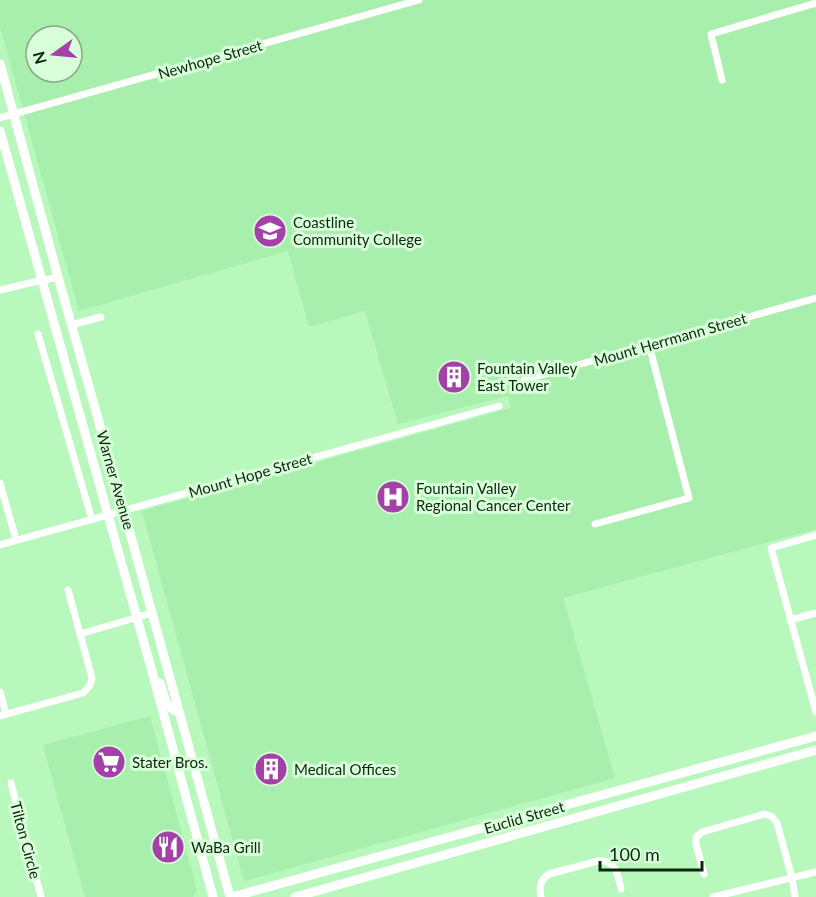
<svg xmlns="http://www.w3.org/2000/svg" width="816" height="897" font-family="Lato,sans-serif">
<rect width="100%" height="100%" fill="#b8f8bc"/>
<!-- built -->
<g fill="#a8eeac" fill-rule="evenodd">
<path d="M0,0H816V529L563,598L615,778L244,881L142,511L511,408L508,396L398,424L365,311L309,327L288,251L79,311L0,27ZM36,36H72V72H36Z"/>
<path d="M150,716L197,890L193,897H85L43,745Z"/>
</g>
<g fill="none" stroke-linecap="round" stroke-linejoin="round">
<!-- minor -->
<g stroke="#fff" stroke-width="7">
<path d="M722,80L711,34L816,3"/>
<path d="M0,118L419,0"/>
<path d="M0,290L25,284L58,277"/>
<path d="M71,325L101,317"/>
<path d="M38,334L92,520"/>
<path d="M524,380L816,298"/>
<path d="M0,483L16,540"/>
<path d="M595,524L689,498L649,345"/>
<path d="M816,535L771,548L816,712"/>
<path d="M0,545L499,406"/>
<path d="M790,620L816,613"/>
<path d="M80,634L152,613"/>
<path d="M0,692L6,714"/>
<path d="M0,716L83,693L90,685L92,678L68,590"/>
<path d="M11,783L41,897"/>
<path d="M704,874L696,844V837L702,832L764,814L771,816L777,823L792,878L795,897"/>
<path d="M541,897C539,887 540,880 549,874L598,861C616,859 618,875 621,889"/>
<path d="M713,897L816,872"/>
</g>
<!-- major -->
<g stroke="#fff" stroke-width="9">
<path d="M0,64L58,277L124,511L230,897"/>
<path d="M0,131L153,675L213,897"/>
<path d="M160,683C165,697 164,708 179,712"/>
<path d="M232,897L816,736"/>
<path d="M295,897L816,750"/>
</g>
</g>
<!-- icons -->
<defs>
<symbol id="school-disc" viewBox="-11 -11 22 22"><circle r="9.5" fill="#a341a8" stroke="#d9ffda"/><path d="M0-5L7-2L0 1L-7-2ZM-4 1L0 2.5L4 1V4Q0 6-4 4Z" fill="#fff"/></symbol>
<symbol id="building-disc" viewBox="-11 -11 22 22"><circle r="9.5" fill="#a341a8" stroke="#d9ffda"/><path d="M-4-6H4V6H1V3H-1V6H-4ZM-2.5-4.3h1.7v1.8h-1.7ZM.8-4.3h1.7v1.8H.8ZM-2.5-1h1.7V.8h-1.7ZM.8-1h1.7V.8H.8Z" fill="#fff"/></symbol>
<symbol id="hospital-disc" viewBox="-11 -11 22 22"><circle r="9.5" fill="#a341a8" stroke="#d9ffda"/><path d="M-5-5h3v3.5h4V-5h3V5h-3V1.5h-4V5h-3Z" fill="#fff"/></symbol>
<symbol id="supermarket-disc" viewBox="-11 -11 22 22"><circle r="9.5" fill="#a341a8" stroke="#d9ffda"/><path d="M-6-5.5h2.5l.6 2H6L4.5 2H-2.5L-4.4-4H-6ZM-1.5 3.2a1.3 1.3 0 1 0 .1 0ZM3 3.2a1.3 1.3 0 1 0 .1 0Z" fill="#fff"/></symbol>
<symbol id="restaurant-disc" viewBox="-11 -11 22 22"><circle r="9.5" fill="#a341a8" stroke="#d9ffda"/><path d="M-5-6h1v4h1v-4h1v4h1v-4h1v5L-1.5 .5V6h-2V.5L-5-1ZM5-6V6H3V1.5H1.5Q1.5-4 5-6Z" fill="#fff"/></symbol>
</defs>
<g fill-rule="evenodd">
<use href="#school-disc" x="251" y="212" width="38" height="38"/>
<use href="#building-disc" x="435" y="358" width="38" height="38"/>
<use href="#hospital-disc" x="374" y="478" width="38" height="38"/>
<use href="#supermarket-disc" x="90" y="743" width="38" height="38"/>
<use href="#building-disc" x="252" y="750" width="38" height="38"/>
<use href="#restaurant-disc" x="149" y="828" width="38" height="38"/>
</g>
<g text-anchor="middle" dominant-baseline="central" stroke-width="6" stroke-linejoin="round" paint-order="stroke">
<!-- street labels -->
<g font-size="15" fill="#0d260f" stroke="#d9ffda">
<text transform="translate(210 59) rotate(-16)">Newhope Street</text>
<text transform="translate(670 339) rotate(-16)">Mount Herrmann Street</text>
<text transform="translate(250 475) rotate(-16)">Mount Hope Street</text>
<text transform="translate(116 480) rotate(74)">Warner Avenue</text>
<text transform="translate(524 817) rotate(-16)">Euclid Street</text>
<text transform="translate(26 840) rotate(75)">Tilton Circle</text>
</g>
<!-- poi labels -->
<g font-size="15" fill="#0d260f" stroke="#d9ffda" text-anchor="start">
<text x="293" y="222">Coastline<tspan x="293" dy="17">Community College</tspan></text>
<text x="477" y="368">Fountain Valley<tspan x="477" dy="17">East Tower</tspan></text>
<text x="416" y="488">Fountain Valley<tspan x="416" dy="17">Regional Cancer Center</tspan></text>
<text x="132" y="762">Stater Bros.</text>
<text x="294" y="769">Medical Offices</text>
<text x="191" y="847">WaBa Grill</text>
</g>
</g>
<!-- north arrow -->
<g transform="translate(54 54) rotate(255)"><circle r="28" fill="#d9ffda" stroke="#87a889" stroke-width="1.5"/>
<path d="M0-4.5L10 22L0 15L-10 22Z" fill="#a341a8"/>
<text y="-9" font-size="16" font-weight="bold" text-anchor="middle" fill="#0d260f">N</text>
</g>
<!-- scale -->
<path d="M600 861v9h102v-9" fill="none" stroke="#0d260f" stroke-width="3"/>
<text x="609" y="861" font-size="18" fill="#0d260f" stroke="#d9ffda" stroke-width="4.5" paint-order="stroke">100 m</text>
</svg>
